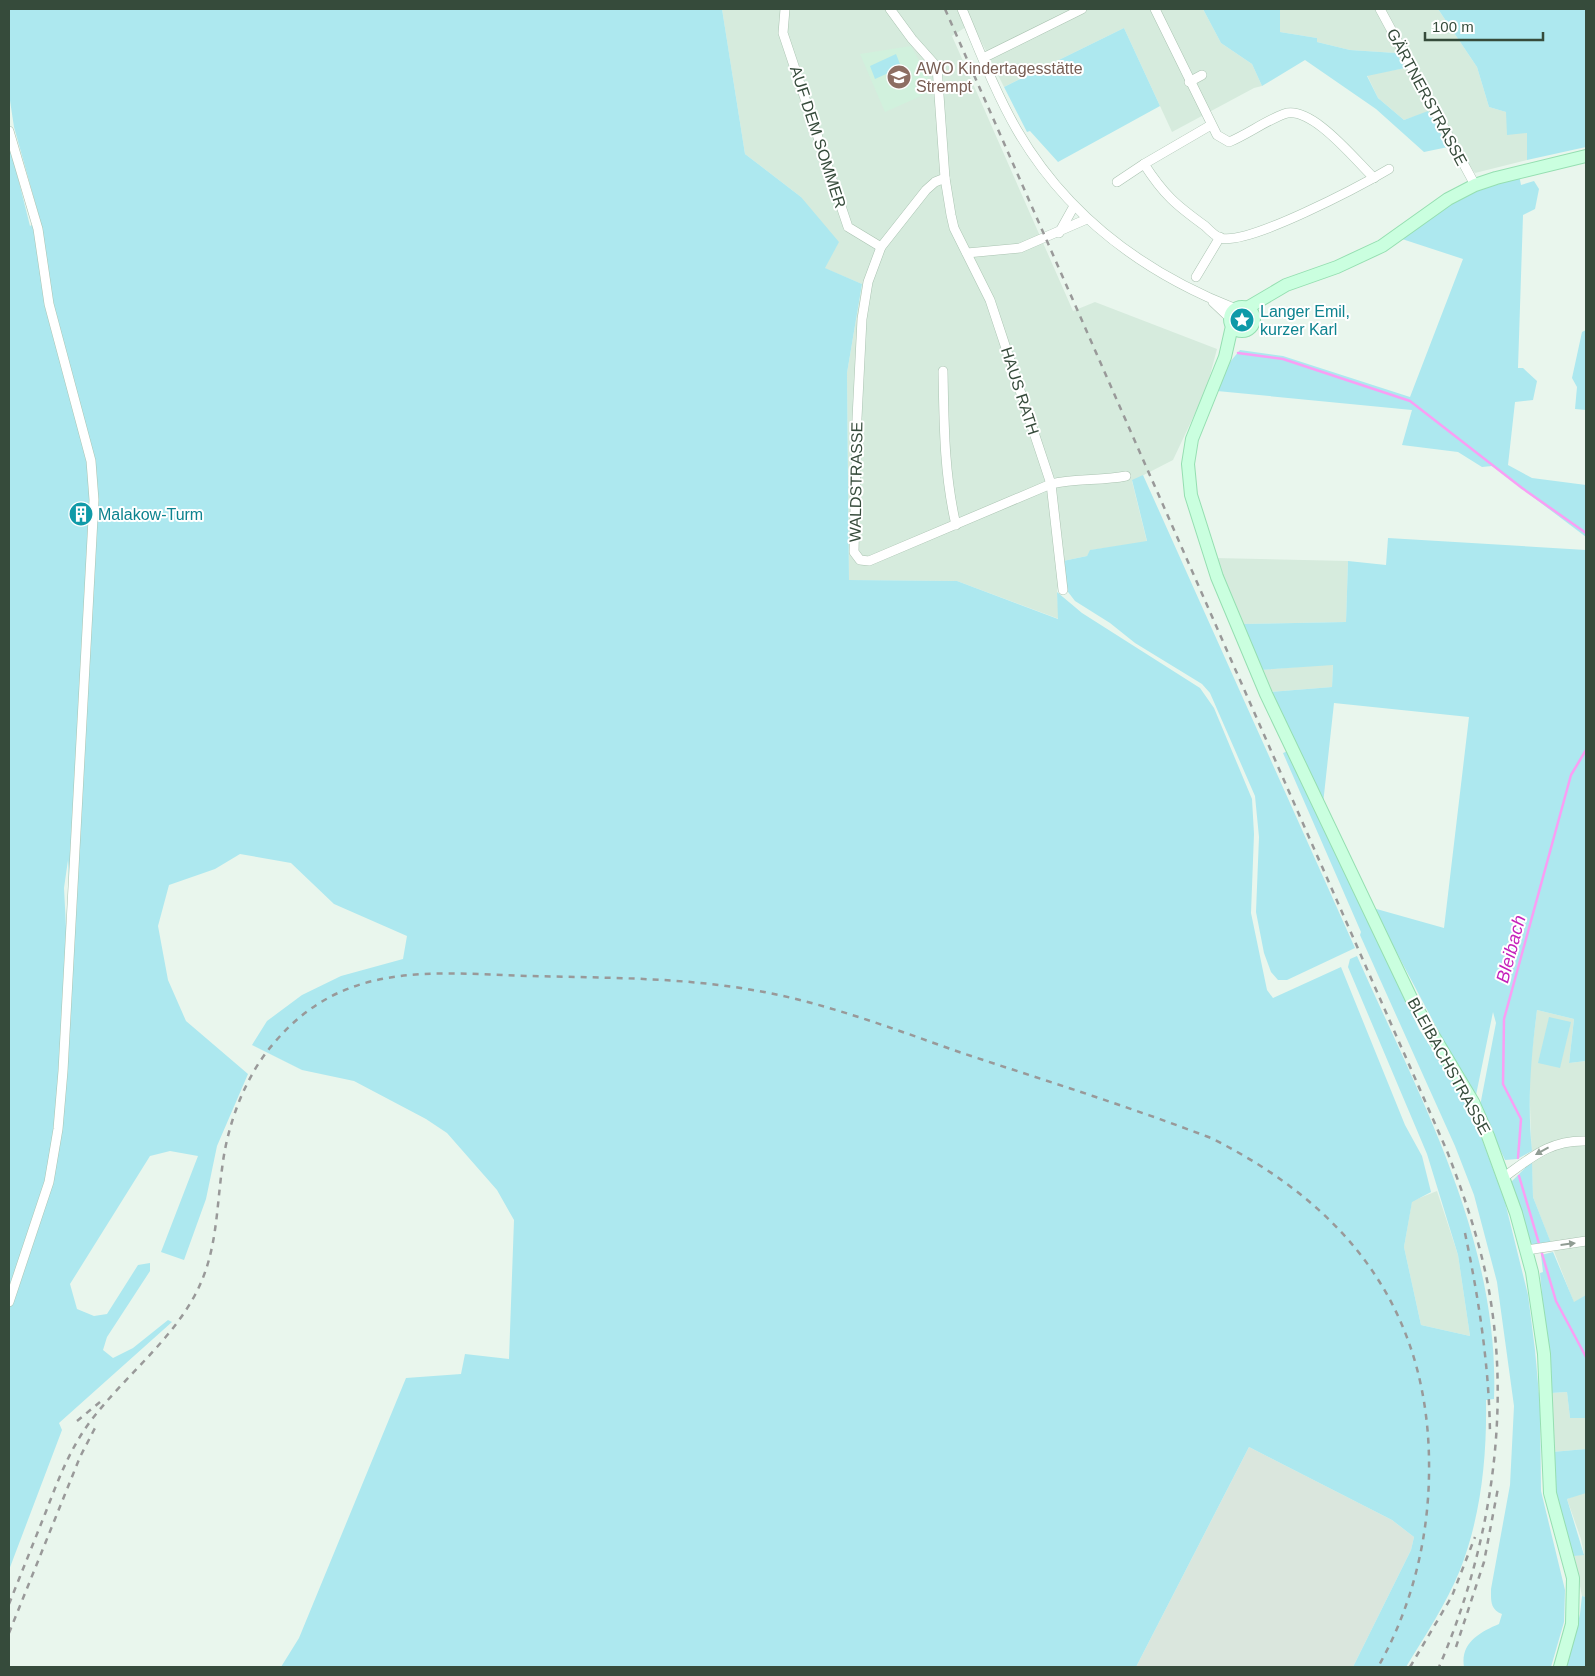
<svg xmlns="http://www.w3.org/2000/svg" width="1595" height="1676" font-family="Helvetica,sans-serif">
<rect width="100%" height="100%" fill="#e9f6ed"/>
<!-- residential -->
<g fill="#d6ebdd">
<path d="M722,9H1203L1221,43L1252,64L1262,86L1254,88L1172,132L1124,28L1004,87L972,23L952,36L1073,311L1095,302L1217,349L1206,390L1173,460L1132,481L1147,542L1091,550L1087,556L1063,561L1057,592L1059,619L957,581L849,580L847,373L862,284L824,268L801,197L745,154Z"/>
<path d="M1280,9H1438L1477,67L1489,107L1506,112L1527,133V160L1475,173L1428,112L1404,120L1378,98L1367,75L1405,68L1396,53L1350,50L1317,42V38L1280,32Z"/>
<path d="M1214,558L1348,561L1346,622L1240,624Z"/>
<path d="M1333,664L1332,687L1269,692L1260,670Z"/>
<path d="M1537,1010L1574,1019L1569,1063L1586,1061V1295L1574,1303L1533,1197L1529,1075Z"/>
<path d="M1437,1191L1458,1255L1470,1336L1421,1325L1404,1247L1412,1201Z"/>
<path d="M1567,1392L1570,1418H1586V1449L1552,1452L1551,1393Z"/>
<path d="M1582,1493H1586V1597L1582,1596L1574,1556L1584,1554L1581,1539L1567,1499Z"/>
</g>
<!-- industrial -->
<path fill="#dae6dd" d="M1249,1447L1392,1520L1414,1537L1411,1550L1353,1667H1136Z"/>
<!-- education -->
<path fill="#d1f1dd" d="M911,46L926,73L932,91L885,112L860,54Z"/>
<!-- green -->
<g fill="#ade8ef" fill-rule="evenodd">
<path d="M9,9H722L745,154L801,197L839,242L825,268L862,284L847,373L849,580L957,581L1058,619L1057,592L1082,613L1200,688L1214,708L1252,799L1254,834L1251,913L1267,990L1273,998L1341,967L1405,1125L1422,1156L1431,1192L1412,1202L1404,1247L1421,1325L1470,1336L1458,1255L1427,1154L1348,967L1350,959L1357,956C1419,1096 1500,1241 1494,1399L1486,1400C1487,1458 1481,1516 1460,1570C1446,1604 1425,1636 1406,1667H1353L1411,1550L1414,1537L1392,1520L1249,1447L1136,1667H281L299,1638L406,1378L461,1374L465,1354L509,1359L514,1220L497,1190L447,1133L426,1119L354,1081L302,1070L252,1045L267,1021L302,995L341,976L403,959L407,936L334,904L291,863L240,854L215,869L169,885L158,926L168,980L186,1021L248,1074L217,1146L206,1199L184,1260L161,1252L198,1156L170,1151L150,1156L70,1284L77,1309L94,1316L107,1314L138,1265L150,1263V1271L107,1337L103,1350L113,1358L133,1348L168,1320L172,1322L59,1423L62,1430L9,1570V142L30,226L40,220L14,127L9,94ZM68,860L73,966L68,967L64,888Z"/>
<path d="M1203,9H1280V32L1317,38V42L1350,50L1396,53L1405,68L1367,76L1378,98L1404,120L1428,111L1448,147L1424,152L1376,109L1305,60L1262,86L1252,64L1221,43Z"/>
<path d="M1438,9H1586V147L1527,160V133L1507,135L1506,112L1489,107L1477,67Z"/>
<path d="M1124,28L1160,106L1058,162L1030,131L1027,132L1004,87Z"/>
<path d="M896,54L900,64L894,67L895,70L875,79L870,66Z"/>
<path d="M1519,175L1521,185L1534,181L1539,189L1535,209L1523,215L1518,368H1523L1537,381L1533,400L1515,402L1508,465L1532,478L1586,485V537L1492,466L1482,467L1458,452L1402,445L1412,410L1217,391L1225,368L1240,350L1283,356L1410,397L1463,259L1402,239L1445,205L1471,192Z"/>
<path d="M1586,330V410L1575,409L1577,387L1572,378L1582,332Z"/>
<path d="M1143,475L1355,948L1287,980H1278L1271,972L1264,953L1256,912L1259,837L1255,796L1210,693L1202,684L1135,643L1110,623L1075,601L1065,588L1063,561L1087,556L1090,550L1147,541L1132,480Z"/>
<path d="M1388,538L1586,550V1061L1569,1063L1574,1019L1537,1010C1531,1058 1527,1103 1532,1151L1517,1159L1505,1160L1480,1106L1496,1023L1493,1012L1475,1100L1373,908L1444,928L1469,717L1334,703L1323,804L1269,692L1332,687L1333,665L1260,670L1240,624L1346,622L1348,561L1386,565Z"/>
<path d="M1288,751L1419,1029L1461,1095L1479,1131L1505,1202L1528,1295L1535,1350L1540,1406L1541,1491L1565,1590L1564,1622L1551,1667H1464C1460,1643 1480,1632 1499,1624L1502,1614C1490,1609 1491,1601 1491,1589L1510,1485L1514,1406L1497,1282L1474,1195L1455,1146L1360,935L1361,932L1283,753Z"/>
<path d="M1549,1017L1571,1022L1560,1068L1538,1063Z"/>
<path d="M1532,1161L1533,1197L1551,1243L1531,1245L1511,1182Z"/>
<path d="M1553,1252L1574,1302L1586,1295V1418H1570L1567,1392L1551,1393L1540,1273L1543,1272L1541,1255Z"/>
<path d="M1586,1449V1493L1567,1499L1584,1555L1574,1556L1557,1504L1552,1452Z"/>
<path d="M1582,1596L1586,1597V1667H1567L1580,1614Z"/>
</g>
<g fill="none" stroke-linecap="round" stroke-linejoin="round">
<!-- stream -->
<g stroke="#f99ff4" stroke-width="2.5">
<path d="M1238,353L1283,359L1410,401L1522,488L1586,533"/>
<path d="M1518,1158L1521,1119L1503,1084L1504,1019L1571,775L1586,750"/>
<path d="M1519,1176L1556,1301L1586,1357"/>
</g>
<defs>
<g id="minor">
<path d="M785,9L783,33L848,227L881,247"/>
<path d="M890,9L912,39L937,67L945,178L951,215L954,228L990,300L1051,484L1063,590"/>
<path d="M962,9C979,49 995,92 1017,130C1067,216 1144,273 1236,309"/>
<path d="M1155,9L1217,135L1229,142C1248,134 1265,121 1284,114C1311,104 1356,161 1374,178"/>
<path d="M1380,9L1475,185"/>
<path d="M983,58L1082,9"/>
<path d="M1189,82L1202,75"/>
<path d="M1211,125L1144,164C1164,195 1176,205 1205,226C1209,230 1215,236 1220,238C1248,246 1362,185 1389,169"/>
<path d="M9,131L38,229L49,304L91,461L94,500L63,1071L58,1129L49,1182L9,1302"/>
<path d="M945,178L935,182L926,190L881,247L868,282L862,319L857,418L854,552L860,560L869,561L1051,484C1076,478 1101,481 1126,476"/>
<path d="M1117,182L1144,164"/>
<path d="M1059,233L1074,206"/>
<path d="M967,253L1020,248L1087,219"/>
<path d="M1196,277L1220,237"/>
<path d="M1213,302L1230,318"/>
<path d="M943,371C944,423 944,474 956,525"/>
<path d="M1504,1177C1532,1157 1550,1140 1586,1141"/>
<path d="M1527,1250L1586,1241"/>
</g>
<g id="secondary">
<circle cx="1242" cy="319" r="12"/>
<path d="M1247,308L1286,285L1337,267L1382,246L1448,199L1475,185L1496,178L1586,156"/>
<path d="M1232,326L1225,357L1192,439L1188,464L1191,495L1217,577L1266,694L1412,1000L1473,1102L1488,1136L1516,1213L1532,1272L1544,1354L1550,1493L1573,1578L1572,1624L1560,1667"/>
</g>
</defs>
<!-- minor casing -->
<use href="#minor" stroke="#aac3b1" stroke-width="10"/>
<!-- secondary casing -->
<use href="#secondary" stroke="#95dfb1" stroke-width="14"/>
<!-- minor -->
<use href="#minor" stroke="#fff" stroke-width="9"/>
<!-- secondary -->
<use href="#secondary" stroke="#caffdf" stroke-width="12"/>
<!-- rail -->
<g stroke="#999" stroke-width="2.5" stroke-dasharray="6 6" stroke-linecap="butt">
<path d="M945,9L1447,1151C1464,1195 1479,1239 1488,1285C1512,1413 1490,1549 1439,1667"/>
<path d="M1465,1233C1479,1300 1489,1365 1490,1433"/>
<path d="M77,1421L100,1402"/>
<path d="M9,1604C21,1574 33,1544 45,1514C57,1483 68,1453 87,1426C120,1380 168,1345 195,1295C217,1254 216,1213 222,1169C227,1125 245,1076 274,1043C344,960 432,973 529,976C607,978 686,977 764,992C832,1005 899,1031 965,1054C1047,1081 1130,1107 1211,1138C1351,1208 1432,1315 1429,1475C1428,1542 1411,1609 1378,1667"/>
<path d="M9,1633L80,1457L96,1426"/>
<path d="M1456,1647L1484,1562L1498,1488"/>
<path d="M1410,1667L1452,1596L1475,1537"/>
</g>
</g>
<!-- one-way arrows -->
<defs><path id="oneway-solid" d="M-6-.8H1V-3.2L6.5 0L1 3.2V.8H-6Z" transform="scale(1.25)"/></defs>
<g fill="#909c93">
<use href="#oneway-solid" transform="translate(1542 1151) rotate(151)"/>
<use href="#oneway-solid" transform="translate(1568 1244) rotate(-7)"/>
</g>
<!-- icons -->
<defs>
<symbol id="school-disc" viewBox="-11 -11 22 22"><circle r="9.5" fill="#8d6e63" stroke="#fff"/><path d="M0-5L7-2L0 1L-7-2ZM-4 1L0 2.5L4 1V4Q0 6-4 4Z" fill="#fff"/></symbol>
<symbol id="sight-disc" viewBox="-11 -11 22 22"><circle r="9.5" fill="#0f9aa8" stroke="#fff"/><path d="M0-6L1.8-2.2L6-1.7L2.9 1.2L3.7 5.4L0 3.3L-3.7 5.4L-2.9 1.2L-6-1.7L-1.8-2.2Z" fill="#fff"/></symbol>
<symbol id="building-disc" viewBox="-11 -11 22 22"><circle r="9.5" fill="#0f9aa8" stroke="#fff"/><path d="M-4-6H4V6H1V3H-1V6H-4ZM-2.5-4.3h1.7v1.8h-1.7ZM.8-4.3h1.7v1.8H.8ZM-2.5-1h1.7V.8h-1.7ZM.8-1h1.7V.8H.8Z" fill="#fff"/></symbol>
</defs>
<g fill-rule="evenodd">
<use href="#school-disc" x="885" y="63" width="28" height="28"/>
<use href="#sight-disc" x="1228" y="306" width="28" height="28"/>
<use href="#building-disc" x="67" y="500" width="28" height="28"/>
</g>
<g text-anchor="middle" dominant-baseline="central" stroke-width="4" stroke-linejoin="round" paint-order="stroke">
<!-- education labels -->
<g font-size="16" fill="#785e54" stroke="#fff" text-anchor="start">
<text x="916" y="68">AWO Kindertagesstätte<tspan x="916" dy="18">Strempt</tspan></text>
</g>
<!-- street labels -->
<g font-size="16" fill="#364b3b" stroke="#fff">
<text transform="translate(1427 97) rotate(62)">GÄRTNERSTRASSE</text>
<text transform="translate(818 137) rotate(72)">AUF DEM SOMMER</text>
<text transform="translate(1020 391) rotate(72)">HAUS RATH</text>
<text transform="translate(856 482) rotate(-89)">WALDSTRASSE</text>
<text transform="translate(1449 1066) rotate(61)">BLEIBACHSTRASSE</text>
</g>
<!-- culture labels -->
<g font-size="16" fill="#0d838f" stroke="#fff" text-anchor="start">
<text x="1260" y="311">Langer Emil,<tspan x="1260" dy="18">kurzer Karl</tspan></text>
<text x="98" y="514">Malakow-Turm</text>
</g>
<!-- water labels -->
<g font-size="18" font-style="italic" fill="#c521ba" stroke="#fff">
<text transform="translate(1511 949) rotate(-75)">Bleibach</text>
</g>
</g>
<!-- border -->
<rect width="1595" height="1676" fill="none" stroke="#364b3b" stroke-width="20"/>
<!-- scale -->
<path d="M1425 32v8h118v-8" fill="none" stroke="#364b3b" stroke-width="2.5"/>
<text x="1432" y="32" font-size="15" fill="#364b3b" stroke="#ffffff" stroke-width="4" paint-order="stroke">100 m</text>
</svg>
